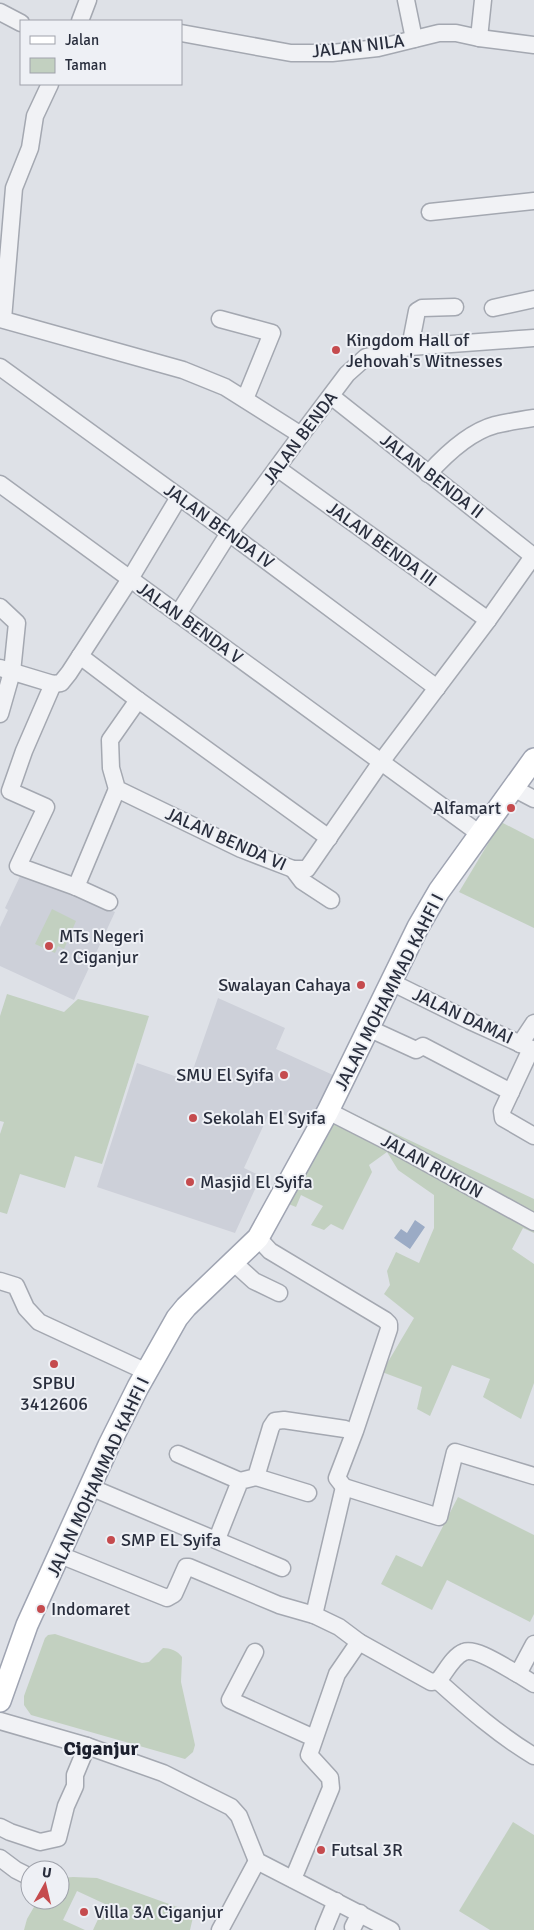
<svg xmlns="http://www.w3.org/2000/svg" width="534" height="1930" font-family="Signika,sans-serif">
<rect width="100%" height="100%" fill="#dee1e7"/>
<!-- built -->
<g fill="#cdd0d9">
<path d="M23,870L115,912L74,1000L0,966V927L8,910L5,908Z"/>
<path d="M218,998L285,1028L276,1049L333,1075L310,1126L271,1109L244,1168L261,1176L235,1233L97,1187L137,1063L189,1081Z"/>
</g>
<!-- green -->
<g fill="#c2d0c0">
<path d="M501,822L534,839V928L459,892Z"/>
<path d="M52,909L76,921L64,949L58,946L55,953L35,944Z"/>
<path d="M7,994L64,1012L78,999L149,1016L102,1164L75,1156L65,1188L20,1174L7,1214L0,1212V1134L4,1122L0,1121V1016Z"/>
<path d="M339,1107L534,1199V1233L523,1228L512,1249L534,1264V1383L521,1419L483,1397L490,1379L452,1365L430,1416L417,1409L422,1387L382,1372L414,1318L384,1294L390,1285L387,1271L396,1252L419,1263L434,1228V1195L398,1170L387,1152L369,1165L372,1172L343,1230L331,1224L324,1230L311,1225L323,1206L301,1195L296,1207L286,1203Z"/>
<path d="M458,1497L534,1535V1614L530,1622L447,1580L432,1610L381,1584L396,1555L422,1567Z"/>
<path d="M55,1634L142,1663L149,1662L163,1648C170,1648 178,1651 182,1657L181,1682L195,1745L193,1752L185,1759L31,1715L24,1705V1696L45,1638L48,1635Z"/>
<path d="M513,1822L534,1835V1930H490L459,1911Z"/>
<path d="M73,1877L97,1878L194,1913L190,1930H93L105,1904L77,1891L63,1920L85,1930H24L27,1919L38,1900H60V1878Z"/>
</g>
<!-- water -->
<path fill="#9babc5" d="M415,1220L425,1227L410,1249L394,1238L401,1229L407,1233Z"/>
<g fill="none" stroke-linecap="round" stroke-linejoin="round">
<defs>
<g id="minor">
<path d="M406,0L414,39"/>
<path d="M0,12L21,23"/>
<path d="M80,21L88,0"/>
<path d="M181,33L291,53H332L378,48L439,33H456L479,38L534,45"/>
<path d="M479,38L483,0"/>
<path d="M430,212L534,201"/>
<path d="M493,308L534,299"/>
<path d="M0,319L183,370L225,387L301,435"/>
<path d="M3,319L14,188L30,148L35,116L50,84"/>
<path d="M220,319L272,333L245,399"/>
<path d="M410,347L417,311L422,308L455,307"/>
<path d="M0,367L229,533L437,688"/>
<path d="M331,396L533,556"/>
<path d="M277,468L488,620"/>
<path d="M428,474C446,454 469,432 495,425C508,422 521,420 534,418"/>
<path d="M0,484L480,834"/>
<path d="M0,607L17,623L12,672L0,714"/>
<path d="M178,614L229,533L301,435L347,374L366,357L410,347L534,338"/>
<path d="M80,656L138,700L329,838"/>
<path d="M0,668L53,684L61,683L69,673L130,579L179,497"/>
<path d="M53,684L24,751L10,791L46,807L18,866L76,887L109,902"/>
<path d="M138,700L110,740L111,768L117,789L241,849L293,869H307L381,762L488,620L534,555"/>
<path d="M513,788L534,799"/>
<path d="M293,869L302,881L331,900"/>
<path d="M76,887L117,789"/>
<path d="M391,982L470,1021L534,1050"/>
<path d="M368,1028L416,1050L423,1046L511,1092"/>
<path d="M520,1044L534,1023"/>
<path d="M531,1049L502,1111L503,1118L534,1136"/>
<path d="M328,1111L385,1140L534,1222"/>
<path d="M258,1238L270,1251L385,1320L389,1324V1329L355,1431L337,1478L344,1487L439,1517L455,1452L534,1476"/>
<path d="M233,1262L254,1281L279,1293"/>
<path d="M0,1281L16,1286L26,1308L39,1322L147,1372"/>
<path d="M178,1454L240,1481"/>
<path d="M256,1477L308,1493"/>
<path d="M90,1487L282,1568"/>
<path d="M217,1539L240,1481L256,1477L271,1427L275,1421L284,1420L345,1429"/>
<path d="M60,1555L167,1598L174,1594L186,1567H189L279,1605L314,1615L339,1627L359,1642L431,1682L438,1681"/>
<path d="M314,1615L344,1487"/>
<path d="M255,1652L230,1700L314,1738"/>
<path d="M518,1674L534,1684"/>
<path d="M438,1681C445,1673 453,1656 464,1652C476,1647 506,1668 518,1674L534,1644"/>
<path d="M438,1681C468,1708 500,1736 534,1756"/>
<path d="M0,1721L87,1746L163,1773L231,1807L239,1816L257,1861L391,1930"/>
<path d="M0,1827L10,1832L40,1842L58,1838L66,1806L75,1786V1775L87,1746"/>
<path d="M0,1858L16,1870L30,1877"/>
<path d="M293,1879L331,1788L330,1778L309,1755L337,1674L359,1642"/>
<path d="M353,1927L360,1913"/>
<path d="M220,1930L257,1861"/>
<path d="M324,1930L336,1901"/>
</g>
<path id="major" d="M0,1701L27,1625L109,1445L138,1387L177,1318L186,1307L258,1238L328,1111L418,927L439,891L534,759"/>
</defs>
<!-- minor casing -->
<use href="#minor" stroke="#a4a8b1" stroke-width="19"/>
<!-- major casing -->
<use href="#major" stroke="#9fa4b2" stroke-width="24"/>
<!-- minor -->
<use href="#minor" stroke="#f1f2f5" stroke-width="16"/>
<!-- major -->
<use href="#major" stroke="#fff" stroke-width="21"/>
</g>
<!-- markers -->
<g fill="#c54b4e" stroke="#eef0f5" stroke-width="2">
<circle cx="336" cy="350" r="5"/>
<circle cx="511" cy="808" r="5"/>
<circle cx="49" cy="946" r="5"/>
<circle cx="361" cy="985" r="5"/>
<circle cx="284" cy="1075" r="5"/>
<circle cx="193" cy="1118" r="5"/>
<circle cx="190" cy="1182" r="5"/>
<circle cx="54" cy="1364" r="5"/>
<circle cx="111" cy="1540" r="5"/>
<circle cx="41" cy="1609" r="5"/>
<circle cx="321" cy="1850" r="5"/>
<circle cx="84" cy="1912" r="5"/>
</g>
<g text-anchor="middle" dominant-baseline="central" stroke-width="4" stroke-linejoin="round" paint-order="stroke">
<!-- street labels -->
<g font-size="18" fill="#292e3d" stroke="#eef0f5">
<text transform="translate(358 46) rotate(-7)">JALAN NILA</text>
<text transform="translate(300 438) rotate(-53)">JALAN BENDA</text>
<text transform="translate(432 476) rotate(38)">JALAN BENDA II</text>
<text transform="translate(219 526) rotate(36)">JALAN BENDA IV</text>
<text transform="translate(382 544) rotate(36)">JALAN BENDA III</text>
<text transform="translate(190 623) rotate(36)">JALAN BENDA V</text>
<text transform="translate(226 839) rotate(24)">JALAN BENDA VI</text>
<text transform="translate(389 992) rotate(-63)">JALAN MOHAMMAD KAHFI I</text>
<text transform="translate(463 1016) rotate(25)">JALAN DAMAI</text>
<text transform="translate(432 1166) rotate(29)">JALAN RUKUN</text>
<text transform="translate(98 1477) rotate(-65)">JALAN MOHAMMAD KAHFI I</text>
</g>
<!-- poi labels -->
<g font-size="18" fill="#292e3d" stroke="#eef0f5" text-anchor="start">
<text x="346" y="340">Kingdom Hall of<tspan x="346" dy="21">Jehovah's Witnesses</tspan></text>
<text x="501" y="808" text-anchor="end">Alfamart</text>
<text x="59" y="936">MTs Negeri<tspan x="59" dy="21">2 Ciganjur</tspan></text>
<text x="351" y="985" text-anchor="end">Swalayan Cahaya</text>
<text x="274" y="1075" text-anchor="end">SMU El Syifa</text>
<text x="203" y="1118">Sekolah El Syifa</text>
<text x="200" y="1182">Masjid El Syifa</text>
<text x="54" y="1383" text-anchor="middle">SPBU<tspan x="54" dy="21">3412606</tspan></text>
<text x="121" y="1540">SMP EL Syifa</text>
<text x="51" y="1609">Indomaret</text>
<text x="331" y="1850">Futsal 3R</text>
<text x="94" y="1912">Villa 3A Ciganjur</text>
</g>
<!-- quarter labels -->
<g font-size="20" font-weight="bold" fill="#1b1f2d" stroke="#eef0f5">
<text x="101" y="1748">Ciganjur</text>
</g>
</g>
<!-- legend -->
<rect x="20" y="20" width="162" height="65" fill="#eef0f5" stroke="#9fa2ab"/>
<rect x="30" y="36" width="25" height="8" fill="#ffffff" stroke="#9fa2ab"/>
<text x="65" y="45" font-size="15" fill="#292e3d">Jalan</text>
<rect x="30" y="58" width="25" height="15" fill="#c2d0c0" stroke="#9fa2ab"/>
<text x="65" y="70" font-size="15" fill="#292e3d">Taman</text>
<!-- north arrow -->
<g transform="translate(45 1885) rotate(8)"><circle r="24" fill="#eef0f5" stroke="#9fa2ab"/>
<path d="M0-4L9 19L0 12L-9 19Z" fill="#c54b4e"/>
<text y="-8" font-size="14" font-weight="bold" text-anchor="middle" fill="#292e3d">U</text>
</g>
</svg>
